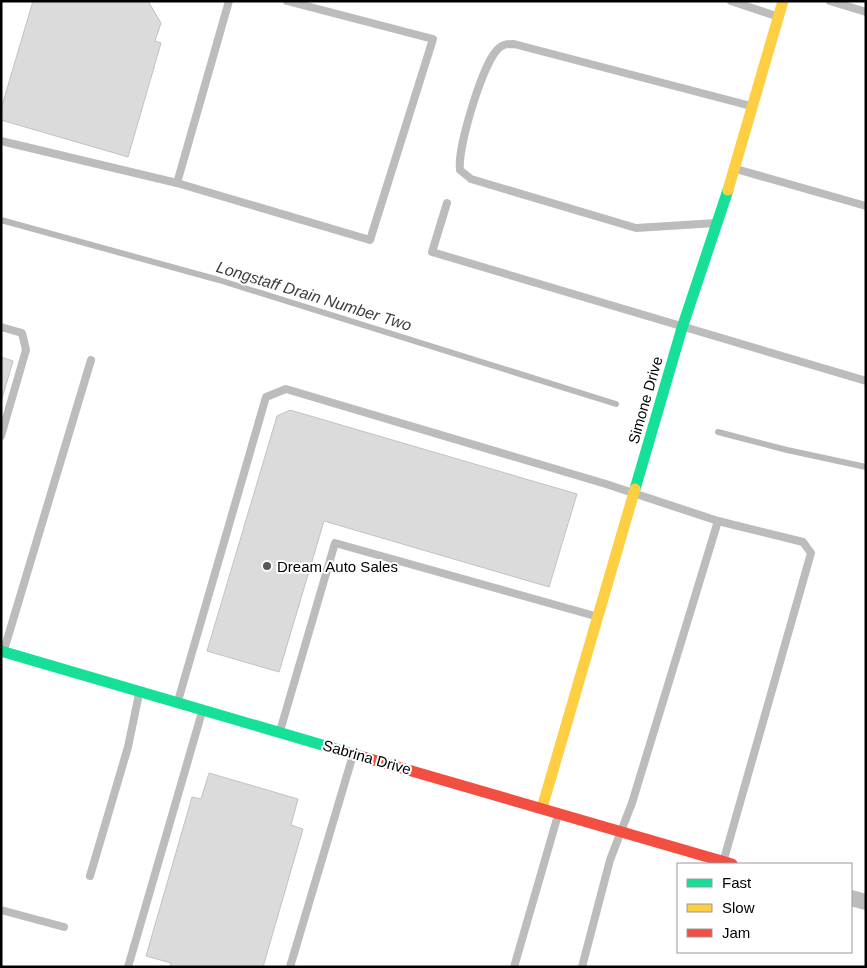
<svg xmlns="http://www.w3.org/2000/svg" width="867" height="968" font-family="Arial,sans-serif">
<rect width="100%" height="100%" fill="#fff"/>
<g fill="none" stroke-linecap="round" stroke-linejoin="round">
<!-- stream -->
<g stroke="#b9b9b9" stroke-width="6">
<path d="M1,220L219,280L616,404"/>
<path d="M718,432L787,450L866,467"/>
</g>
</g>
<!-- building -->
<g fill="#dbdbdb" stroke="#c2c2c2">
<path d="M33,1H148L161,23L155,41L161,43L128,157L1,120V109Z"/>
<path d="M1,357L13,361L1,402Z"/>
<path d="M290,410L577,494L549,587L324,521L279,672L207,651L277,416Z"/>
<path d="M209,773L298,799L291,825L303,829L263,967H170L171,963L146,956L192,797L201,799Z"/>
</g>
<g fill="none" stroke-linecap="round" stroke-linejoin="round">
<!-- lane -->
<g stroke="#bcbcbc" stroke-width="8">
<path d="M229,1L177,183L370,240L433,39L287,1"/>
<path d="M731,1L776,16"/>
<path d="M830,1L866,12"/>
<path d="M1,141L177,183"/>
<path d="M736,169L866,206"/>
<path d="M447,203L432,252L866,381"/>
<path d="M716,223L636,228L471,179L460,170C457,149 482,66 497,50C502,44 507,44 514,44L751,106"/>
<path d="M1,327L22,333L26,350L1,436"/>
<path d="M4,650L91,360"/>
<path d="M178,701L266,397L286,389L606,484L718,521L803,542L811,553L724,859"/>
<path d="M280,731L335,543L595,616"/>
<path d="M90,876L128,747L139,694"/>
<path d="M1,910L64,927"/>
<path d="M128,967L202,712"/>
<path d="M290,967L353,755"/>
<path d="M514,967L558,815"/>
<path d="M582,967L610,860L632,803L718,521"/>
</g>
<!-- street -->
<path stroke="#bcbcbc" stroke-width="16" d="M851,898L866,902"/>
<!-- fast -->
<g stroke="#16e098" stroke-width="11">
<path d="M635,489L682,328L728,190"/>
<path d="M1,651L353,754"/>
</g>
<!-- slow -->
<g stroke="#ffcf43" stroke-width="11">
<path d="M728,190L783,1"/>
<path d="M542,808L635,489"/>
</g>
<!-- jam -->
<path stroke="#f24e42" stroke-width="11" d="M353,754L732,864"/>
</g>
<!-- markers -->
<circle fill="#595959" stroke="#fff" stroke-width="2" cx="267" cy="566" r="5"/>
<g text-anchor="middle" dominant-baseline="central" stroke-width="4" stroke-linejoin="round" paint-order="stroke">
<!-- street labels -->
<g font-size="15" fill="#000" stroke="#fff">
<text transform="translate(645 400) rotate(-74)">Simone Drive</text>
<text transform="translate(367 757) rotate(16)">Sabrina Drive</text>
</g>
<!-- poi labels -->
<g font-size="15" fill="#000" stroke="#fff" text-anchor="start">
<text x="277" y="566">Dream Auto Sales</text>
</g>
<!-- water labels -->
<g font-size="16" font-style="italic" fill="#3c3c3c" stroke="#fff">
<text transform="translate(314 296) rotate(17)">Longstaff Drain Number Two</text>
</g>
</g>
<!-- border -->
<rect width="867" height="968" fill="none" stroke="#000000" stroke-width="5"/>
<!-- legend -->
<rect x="677" y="863" width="175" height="90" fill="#ffffff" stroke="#999999"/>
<rect x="687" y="879" width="25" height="8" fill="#16e098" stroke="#999999"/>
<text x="722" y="888" font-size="15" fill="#000000">Fast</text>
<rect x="687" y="904" width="25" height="8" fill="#ffcf43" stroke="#999999"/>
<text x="722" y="913" font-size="15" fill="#000000">Slow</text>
<rect x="687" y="929" width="25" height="8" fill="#f24e42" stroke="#999999"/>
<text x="722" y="938" font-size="15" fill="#000000">Jam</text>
</svg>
